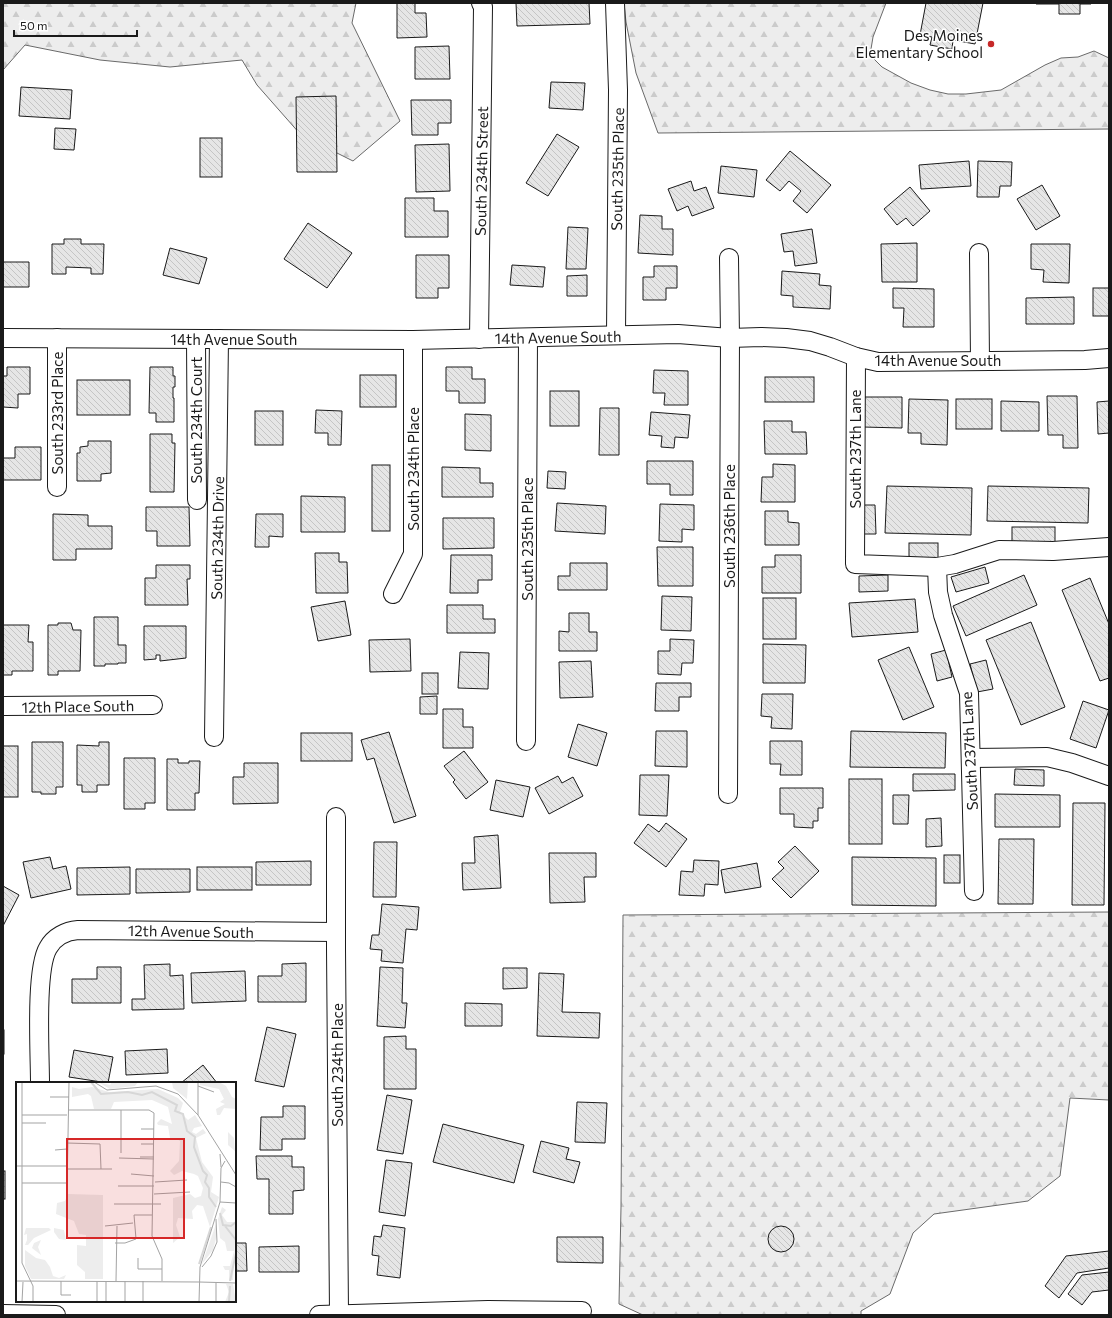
<svg xmlns="http://www.w3.org/2000/svg" width="1112" height="1318" font-family="Commissioner,sans-serif">
<defs>
<pattern id="forest-firs" width="22" height="20" patternUnits="userSpaceOnUse"><rect width="22" height="20" fill="#ededed"/><path d="M5 1l3.5 6h-7zM16 11l3.5 6h-7z" fill="#cbcbcb"/></pattern>
<pattern id="building-back-hatch" width="6" height="6" patternUnits="userSpaceOnUse"><rect width="6" height="6" fill="#e6e6e6"/><path d="M-1 5l2 2M0 0l6 6M5-1l2 2" fill="none" stroke="#c5c5c5"/></pattern>
</defs>
<rect width="100%" height="100%" fill="#fff"/>
<!-- forest -->
<g fill="url(#forest-firs)" stroke="#6a6a6a">
<path d="M3,3H356L352,23L400,121L353,161L301,135L257,85L242,60L170,67L100,60L25,45L3,70Z"/>
<path d="M624,3H886L873,37L870,55L882,67L911,83L930,90L948,94H966L1001,90L1045,65L1061,58L1078,57L1094,51L1109,58V129L658,133L636,73L626,22Z"/>
<path d="M1109,912V1100L1070,1098L1060,1176L1028,1201L934,1214L913,1233L890,1294L861,1311V1315H643L619,1304L621,1207L623,915Z"/>
</g>
<!-- building -->
<g fill="url(#building-back-hatch)" stroke="#1a1a1a">
<path d="M397,3H415V13H426L427,37L397,38Z"/>
<path d="M516,3H589L590,24L517,26Z"/>
<path d="M926,3H983L975,44L953,40L952,49L930,45L932,37L920,35Z"/>
<path d="M1036,3H1091V4H1080V14H1059V4H1036Z"/>
<path d="M449,46L450,79H415V47Z"/>
<path d="M551,82L585,83L583,110L549,108Z"/>
<path d="M21,87L72,90L70,119L19,116Z"/>
<path d="M336,96L337,172H297L296,97Z"/>
<path d="M411,100H451V123H438V135H412Z"/>
<path d="M55,128L76,129L74,150L54,149Z"/>
<path d="M557,134L579,147L548,196L526,183Z"/>
<rect x="200" y="138" width="22" height="39"/>
<path d="M449,144L450,191L416,192L415,145Z"/>
<path d="M790,151L831,185L807,213L793,201L801,191L789,181L780,191L766,180Z"/>
<path d="M969,161L971,186L921,189L919,165Z"/>
<path d="M978,161L1012,162L1011,186H1000L999,197H977Z"/>
<path d="M721,166L757,170L754,197L718,193Z"/>
<path d="M691,181L694,191L706,187L714,208L692,216L688,206L677,211L668,189Z"/>
<path d="M1042,185L1060,216L1036,230L1017,199Z"/>
<path d="M910,187L930,211L913,226L906,218L897,225L884,209Z"/>
<path d="M405,198H434V211H448V237H405Z"/>
<path d="M640,215L662,216V229H673V255L638,253Z"/>
<path d="M308,223L352,253L327,288L284,259Z"/>
<path d="M568,227L588,228L586,269H566Z"/>
<path d="M812,229L817,263L795,266L793,251L784,252L781,234Z"/>
<path d="M64,239H81V244H104L103,274H91V268L66,267V274H52V244H64Z"/>
<path d="M917,243V282H882L881,244Z"/>
<path d="M1031,244H1070L1069,283L1043,282L1044,270L1031,269Z"/>
<path d="M170,248L207,258L199,284L163,275Z"/>
<path d="M416,255H449V288H438V298H416Z"/>
<path d="M3,262H29V287H3V300Z"/>
<path d="M512,265L545,267L543,287L510,285Z"/>
<path d="M654,266H677V288H666V300H643V277H654Z"/>
<path d="M782,271L820,274L819,285L831,286L830,309L793,307V296L781,295Z"/>
<path d="M587,275V296H567V276Z"/>
<path d="M893,288L934,289V327H903L904,308H893Z"/>
<rect x="1093" y="288" width="16" height="28"/>
<path d="M1074,297V324H1026V298Z"/>
<path d="M7,367H30V394H18V408L3,407V376H7Z"/>
<path d="M150,367H173V376H175V387H173V398H174V422H156V413H149Z"/>
<path d="M446,367H472V379H485V403H459V391H446Z"/>
<path d="M654,370L688,371V405H664L665,393H653Z"/>
<rect x="360" y="375" width="36" height="32"/>
<rect x="765" y="377" width="49" height="25"/>
<rect x="77" y="380" width="53" height="35"/>
<rect x="550" y="391" width="29" height="35"/>
<path d="M1047,396H1077L1078,448H1063V435H1048Z"/>
<path d="M864,397H902V428L863,427Z"/>
<path d="M909,399L948,400L947,445L921,444V433H908Z"/>
<rect x="956" y="399" width="36" height="30"/>
<path d="M1001,401L1039,402V431H1001Z"/>
<path d="M1109,401V433L1098,434L1097,402Z"/>
<path d="M600,408H619V455H599Z"/>
<path d="M316,410L342,411L341,445H328V433H315Z"/>
<rect x="255" y="411" width="28" height="34"/>
<path d="M651,412L690,415L688,438L675,437L674,448L661,447L662,436L649,435Z"/>
<path d="M465,414L491,415V451L465,450Z"/>
<path d="M764,421H792V432H806L807,454H765Z"/>
<path d="M150,434H172V443H175L174,492H150Z"/>
<path d="M88,441H111V473L101,474V481H77V453H80V447L88,446Z"/>
<path d="M15,447H41V480H3V458H15Z"/>
<path d="M647,461H693V495H670V484H647Z"/>
<path d="M773,464L795,465V502H761L762,477H773Z"/>
<rect x="372" y="465" width="18" height="66"/>
<path d="M442,467L480,468V483H493V497H442Z"/>
<path d="M548,471L566,472L565,489L547,488Z"/>
<path d="M887,486L972,488L971,535L885,533Z"/>
<path d="M988,486L1089,488L1088,523L987,521Z"/>
<path d="M301,496L345,497V532H301Z"/>
<path d="M557,503L606,506L605,534L555,531Z"/>
<path d="M660,504L694,505V530L682,529V542L659,541Z"/>
<path d="M859,505H875L876,534H859Z"/>
<path d="M146,507H189L190,546H157V531H146Z"/>
<path d="M765,511H788V522L799,523V545H765Z"/>
<path d="M53,514L88,515V526H112V549H76V560H53Z"/>
<path d="M256,514H283V537L269,536V547H255Z"/>
<path d="M443,518H494V548L443,549Z"/>
<rect x="1012" y="527" width="43" height="16"/>
<rect x="909" y="543" width="29" height="16"/>
<path d="M657,547H693V586H658Z"/>
<path d="M315,553H339V562H347L348,593H316Z"/>
<path d="M451,555H492V580H478V593H450Z"/>
<path d="M775,555H801V593H762V567H775Z"/>
<path d="M570,563H607V590H558V576H570Z"/>
<path d="M156,565H190V579H187L188,605H145V578H156Z"/>
<path d="M985,567L989,583L956,592L951,577Z"/>
<path d="M888,575V591L859,592V576Z"/>
<path d="M1024,575L1037,605L966,636L953,606Z"/>
<path d="M1090,578L1109,624V678L1100,681L1062,590Z"/>
<path d="M662,596L692,597L691,631L661,630Z"/>
<rect x="763" y="598" width="33" height="41"/>
<path d="M915,599L918,632L852,637L849,603Z"/>
<path d="M345,601L351,635L318,641L311,607Z"/>
<path d="M447,605H483V619H495V633H447Z"/>
<path d="M569,613H589V632H597V651H559V631L569,632Z"/>
<path d="M94,617H118V645H126V663H118V664H105V666H94Z"/>
<path d="M1031,622L1065,707L1021,725L986,640Z"/>
<path d="M58,623H71L73,630H81L80,671H58V675H48V625H58Z"/>
<path d="M3,625H29L28,642H33V671H12V675H3Z"/>
<path d="M144,626H186V658L160,661V655H156V659L144,660Z"/>
<path d="M410,639L411,671L370,672L369,640Z"/>
<path d="M670,639L694,640L693,663H682L681,675L658,674V651H670Z"/>
<path d="M763,644L806,645L805,683H763Z"/>
<path d="M909,647L934,707L903,720L878,660Z"/>
<path d="M946,650L952,677L937,681L931,654Z"/>
<path d="M460,652L489,653L488,689L458,688Z"/>
<path d="M986,660L993,689L977,692L970,664Z"/>
<path d="M591,661L593,697L560,698L559,662Z"/>
<rect x="422" y="673" width="16" height="21"/>
<path d="M656,683H691V697H679V711H655Z"/>
<path d="M762,694H793L792,729L771,728L772,717L761,716Z"/>
<path d="M437,696V714H420V697Z"/>
<path d="M1083,701L1109,710L1096,748L1070,739Z"/>
<path d="M443,709H463V727H473V748H443Z"/>
<path d="M578,724L607,733L597,766L568,757Z"/>
<path d="M656,731H687V767L655,766Z"/>
<path d="M851,731L946,733L945,768L850,767Z"/>
<path d="M389,732L416,816L394,823L374,758L367,760L361,740Z"/>
<rect x="301" y="733" width="51" height="28"/>
<path d="M770,741H802V775H780L781,764H770Z"/>
<path d="M32,742H63V787H56V794H41V792H32Z"/>
<path d="M99,742H109V785H97V792H82V785H77V745L99,746Z"/>
<rect x="3" y="746" width="15" height="51"/>
<path d="M464,751L488,782L466,799L453,782L455,780L444,766Z"/>
<path d="M124,758H155V803H145V809H124Z"/>
<path d="M167,759H178V763H189V761H200L199,793H195V810H167Z"/>
<path d="M244,763H278V803L233,804V777H244Z"/>
<path d="M1015,769L1044,770V786L1014,785Z"/>
<path d="M913,774H955V790L913,791Z"/>
<path d="M640,775H669L667,816L639,815Z"/>
<path d="M558,776L562,783L573,777L583,796L549,814L535,788Z"/>
<rect x="849" y="779" width="33" height="65"/>
<path d="M496,780L530,787L523,817L490,810Z"/>
<path d="M780,788H823V808H818V821H813V828L794,827V814H780Z"/>
<path d="M995,794L1060,795V827H995Z"/>
<path d="M893,795H909L908,824H893Z"/>
<path d="M1073,803H1105L1104,905H1072Z"/>
<path d="M941,818L942,846L926,847V819Z"/>
<path d="M666,823L687,839L666,867L634,843L648,824L659,832Z"/>
<path d="M498,835L501,888L463,890L462,863H475L474,837Z"/>
<path d="M999,839H1034L1033,904H998Z"/>
<path d="M374,842H397L396,897H373Z"/>
<path d="M795,846L819,871L791,898L772,879L784,868L778,862Z"/>
<path d="M549,853H596V877H584L585,902L550,903Z"/>
<rect x="944" y="855" width="16" height="28"/>
<path d="M50,857L53,869L66,866L71,889L31,898L23,862Z"/>
<path d="M852,857L936,858V906L852,905Z"/>
<path d="M694,860L719,861L718,885L705,884L704,896L679,895L681,871L693,872Z"/>
<path d="M311,861V885H256V862Z"/>
<path d="M757,863L761,887L725,893L721,870Z"/>
<path d="M130,867V894L77,895V868Z"/>
<rect x="197" y="867" width="55" height="23"/>
<path d="M136,869H190V892L136,893Z"/>
<path d="M3,886L19,895L3,926Z"/>
<path d="M382,904L419,907L417,930L406,929L403,963L381,961L382,950L370,949L372,935H379Z"/>
<path d="M306,963V1002H258V976H282V964Z"/>
<path d="M170,964V976L183,975L184,1009L132,1010V999H145L144,965Z"/>
<path d="M97,967H121V1003H72V979H97Z"/>
<path d="M380,967L403,968L402,1003H407L405,1028L377,1026Z"/>
<path d="M503,968H527V988L503,989Z"/>
<path d="M245,971L246,1001L192,1003L191,973Z"/>
<path d="M539,973L564,974L562,1012L600,1013L599,1038L537,1036Z"/>
<path d="M465,1003L502,1004V1026H465Z"/>
<path d="M267,1027L296,1034L284,1087L255,1081Z"/>
<rect x="3" y="1030" width="1" height="24"/>
<path d="M406,1036V1049H416V1089H384V1037Z"/>
<path d="M167,1049L168,1073L126,1075L125,1051Z"/>
<path d="M74,1050L113,1057L108,1083L69,1077Z"/>
<path d="M203,1065L217,1083H181Z"/>
<path d="M387,1095L412,1100L403,1154L377,1150Z"/>
<path d="M577,1102L607,1103L605,1143L575,1142Z"/>
<path d="M283,1106H305V1139H282V1150H260L261,1117H283Z"/>
<path d="M443,1124L524,1145L514,1183L433,1162Z"/>
<path d="M541,1141L569,1148L566,1159L580,1162L574,1183L533,1172Z"/>
<path d="M256,1156H292V1167H304V1190L293,1191V1214H269V1179H257Z"/>
<path d="M386,1160L412,1163L405,1216L379,1212Z"/>
<rect x="3" y="1171" width="2" height="28"/>
<path d="M383,1225L405,1228L400,1278L377,1275L379,1256L372,1255L374,1236L381,1237Z"/>
<circle cx="781" cy="1239" r="13"/>
<path d="M557,1237H603V1263L557,1262Z"/>
<path d="M235,1243H246L247,1271H235Z"/>
<path d="M299,1246V1272H259V1247Z"/>
<path d="M1109,1251V1268L1077,1273L1059,1298L1045,1286L1066,1256Z"/>
<path d="M1109,1272V1290L1092,1292L1082,1305L1068,1294L1082,1275Z"/>
</g>
<g fill="none" stroke-linecap="round" stroke-linejoin="round">
<defs>
<g id="minor">
<path d="M615,3L618,90L616,335"/>
<path d="M979,253L980,361"/>
<path d="M3,338L413,340L678,334L730,338L761,337L786,338L810,341L830,347L856,357L878,362L1085,360L1109,358"/>
<path d="M57,338V487"/>
<path d="M196,339L197,500"/>
<path d="M479,339L483,7L481,3"/>
<path d="M856,357L855,564L937,567L955,564L999,550L1053,551L1109,547"/>
<path d="M937,567L938,592L943,615L969,693L974,891"/>
<path d="M393,594L413,554V340"/>
<path d="M3,706L153,705"/>
<path d="M214,737L219,339"/>
<path d="M526,741L528,338"/>
<path d="M971,758L1047,757L1072,763L1109,776"/>
<path d="M728,794L730,338L729,258"/>
<path d="M336,817V949L339,1314"/>
<path d="M40,1083C40,1054 35,970 48,948C54,937 66,931 78,930L336,932"/>
<path d="M3,1314L56,1315"/>
<path d="M319,1315L488,1310L582,1311"/>
</g>
</defs>
<!-- minor casing -->
<use href="#minor" stroke="#1a1a1a" stroke-width="20"/>
<!-- minor -->
<use href="#minor" stroke="#fff" stroke-width="18"/>
</g>
<!-- markers -->
<circle fill="#c62828" stroke="#fff" stroke-width="1.5" cx="991" cy="44" r="4"/>
<g text-anchor="middle" dominant-baseline="central" stroke-width="3" stroke-linejoin="round" paint-order="stroke">
<!-- poi labels -->
<g font-size="15" fill="#1a1a1a" stroke="#fff" text-anchor="end">
<text x="983" y="35">Des Moines<tspan x="983" dy="17">Elementary School</tspan></text>
</g>
<!-- street labels -->
<g font-size="15" fill="#1a1a1a" stroke="#fff">
<text transform="translate(617 169) rotate(-89)">South 235th Place</text>
<text transform="translate(481 171) rotate(-89)">South 234th Street</text>
<text transform="translate(558 337) rotate(-1)">14th Avenue South</text>
<text x="234" y="339">14th Avenue South</text>
<text x="938" y="360">14th Avenue South</text>
<text transform="translate(57 413) rotate(-90)">South 233rd Place</text>
<text transform="translate(196 420) rotate(-90)">South 234th Court</text>
<text transform="translate(855 449) rotate(-90)">South 237th Lane</text>
<text transform="translate(413 469) rotate(-90)">South 234th Place</text>
<text transform="translate(729 526) rotate(-90)">South 236th Place</text>
<text transform="translate(217 538) rotate(-89)">South 234th Drive</text>
<text transform="translate(527 539) rotate(-90)">South 235th Place</text>
<text transform="translate(78 706) rotate(-1)">12th Place South</text>
<text transform="translate(969 751) rotate(-93)">South 237th Lane</text>
<text transform="translate(191 931) rotate(1)">12th Avenue South</text>
<text transform="translate(337 1065) rotate(-90)">South 234th Place</text>
</g>
</g>
<!-- overview -->
<g transform="translate(16 1082)">
<rect width="220" height="220" fill="#fff"/>
<path d="M10,146H33L35,148L18,156L12,163H9L11,158V152L8,153ZM38,146L48,148L50,158L43,157L38,150ZM25,158L22,165L25,173L16,166L18,161ZM9,168L20,176L29,178L34,185L37,194L43,196L50,193L48,197H15L9,184Z" fill="#ededed"/>
<path d="M82,0L94,3L96,0H122L119,4L94,7ZM156,0H172L171,17L157,6ZM184,0H203L210,4L216,15L220,17V27L208,26L204,33H201L200,27L209,22L204,20L208,17L203,7L184,3ZM56,5L63,7L76,5L93,10L142,7L162,16L167,21L164,30L172,38L179,33L186,44L178,46L176,50L180,52L187,47L190,51L180,56L186,80L197,95L195,110L203,115L194,145L187,124L181,123L176,129L177,137L162,136L160,143L164,155L157,161V116L174,112L179,116L185,114L187,106L182,94L178,92L166,89L158,93L154,89L163,79L164,59L160,56H154L152,44L142,43L141,41L145,37L156,42L152,25L136,18L98,20L95,27H78L75,14L72,12L56,15ZM212,50L218,56L219,69L212,63ZM52,112L87,113V197H69V190L61,183V163L70,164V153L63,152L58,139L40,132L41,121L49,119ZM206,125L210,128L206,133L211,140H220L217,198L213,199V188H209L207,184H214L218,169H211L209,160L204,156L202,137ZM200,142L201,153L197,168L186,182ZM210,202H217L220,220H209L213,210Z" fill="#ededed"/>
<path fill="none" stroke="#d7d7d7" stroke-width="2" d="M75,0L85,12L112,10L126,13L136,10L161,23L159,29L167,32L171,49L179,55L178,65L187,89L191,93L189,100L193,106V115L200,125M204,131L207,143L215,144L220,140M209,144L220,158M183,182L195,145M214,199L220,171M213,220L214,204"/>
<path fill="none" stroke="#a3a3a3" stroke-width="1" d="M6,0V181L17,204V220M78,0L91,8L140,4L162,12L182,33L220,93M182,4L198,10M34,15H53M52,28H133L138,31L136,154L146,177V199M6,33H51M182,33V0M6,41H30M125,47H138M51,61L84,62L85,87M125,62H138M39,68L51,67M105,71V28M204,72L205,85M124,75H138M103,76L138,77M0,84H51M51,87H96M115,92L138,94M139,100L171,98M205,100L213,101L220,105M6,101H51M102,104H138M51,109L53,0M138,112L174,110M204,120L220,121M98,122H145M89,144L117,141M99,161H109L120,157L118,133H136M122,176V187H146M186,185L195,174L201,160L200,137M0,199L183,200M45,199V213H55M81,199V220M100,199L101,144M109,199V220M127,199V220M183,200L220,201M200,201V220M6,220L7,200M90,220V199M183,220L184,185L204,120L205,86L209,79"/>
<path fill="#d62828" fill-opacity="0.15" stroke="#d62828" stroke-width="2" d="M51,57H168V156H51Z"/>
<rect width="220" height="220" fill="none" stroke="#1a1a1a" stroke-width="2"/>
</g>
<!-- border -->
<rect width="1112" height="1318" fill="none" stroke="#1a1a1a" stroke-width="8"/>
<!-- scale -->
<path d="M14 30v6h123v-6" fill="none" stroke="#1a1a1a" stroke-width="2"/>
<text x="20" y="30" font-size="12" fill="#1a1a1a" stroke="#ffffff" stroke-width="3" paint-order="stroke">50 m</text>
</svg>
